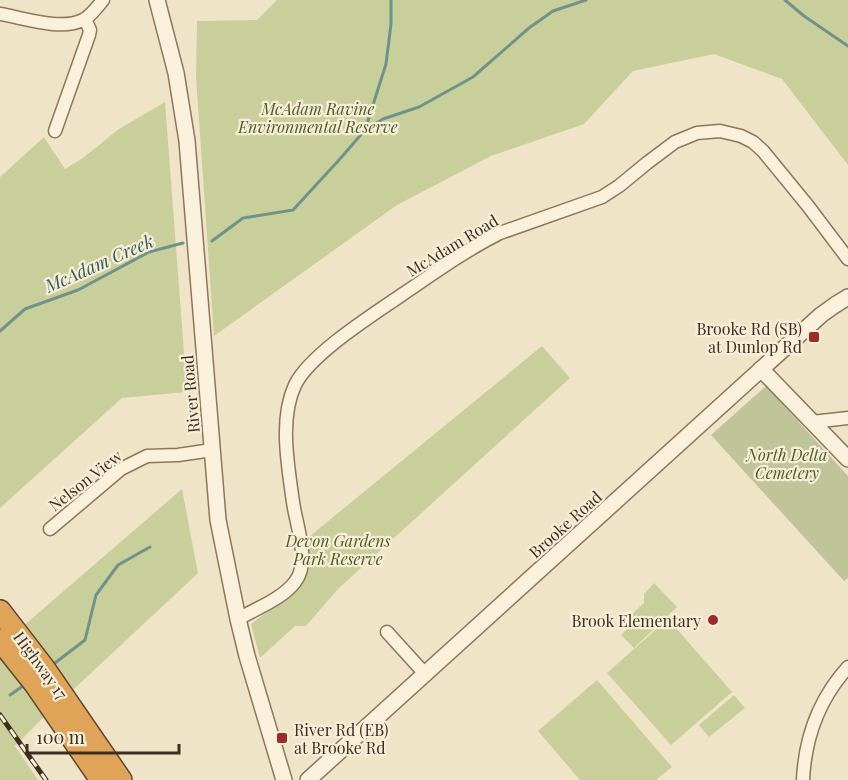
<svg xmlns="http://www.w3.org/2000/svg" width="848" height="780" font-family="'Playfair Display',serif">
<rect width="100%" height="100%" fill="#f0e4c8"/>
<!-- green -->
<g fill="#c9cf9b">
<path d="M277,0H848V165L782,79L714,54L633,71L584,124L491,156L397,205L214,336L196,77L197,21L257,20Z"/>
<path d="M165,102L187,392L122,398L0,508V177L44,137L65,169L83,158L119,129Z"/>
<path d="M542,346L570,378L339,588L306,626H295L260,658L251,624L271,609L291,597L307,573L310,536Z"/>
<path d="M182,489L198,573L43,718L15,746L38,780H0V646Z"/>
<path d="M654,583L677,607L634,648L621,635L634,622L629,617L644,603V594Z"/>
<path d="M668,619L732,692L671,745L607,673Z"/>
<path d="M597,680L672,767L656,780H580L538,731Z"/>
<path d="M734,695L745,708L709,737L699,725Z"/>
</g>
<!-- cemetery -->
<path fill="#bfc49a" d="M766,386L848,476V578L844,581L711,435Z"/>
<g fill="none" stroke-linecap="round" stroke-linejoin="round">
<!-- stream -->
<g stroke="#6f938a" stroke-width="3">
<path d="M785,0L804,16L848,46"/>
<path d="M365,130L386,64L391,24V0"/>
<path d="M212,241L243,218L293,210L339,160L365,130L383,119L419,107L473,77L529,28L553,11L586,0"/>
<path d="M0,331L25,309L78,290L149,252L183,243"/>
<path d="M51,666L85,640L96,595L118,565L150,547"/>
<path d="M10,695L26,684"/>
</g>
<defs>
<g id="minor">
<path d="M0,14C24,18 61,31 83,20C91,16 98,6 103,0"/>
<path d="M55,131L89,35L90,30L85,19"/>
<path d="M812,422L848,418"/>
<path d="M50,529L121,469L147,456L178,455L212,450"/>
<path d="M238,619C257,608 282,599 295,582C311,562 296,525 293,502C288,466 279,419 295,385C310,354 374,314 403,294C434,273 466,250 500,233L602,197L619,186L647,163L675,142L697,133L720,131L741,136L753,142L763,151L808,206L848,259"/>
<path d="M387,632L426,675"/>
<path d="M803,780C805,737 819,699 848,667"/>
</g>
<g id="tertiary">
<path d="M157,0L176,73L187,141L218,520L238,619L247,656L284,780"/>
<path d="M761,369L848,459"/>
<path d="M308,780L821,315L835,305L848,297"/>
</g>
<g id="motorway">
<path d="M0,611L44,668L121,780"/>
<path d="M0,640L35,684L101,780"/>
</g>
</defs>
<!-- minor casing -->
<use href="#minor" stroke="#8d765c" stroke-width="15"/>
<!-- tertiary casing -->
<use href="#tertiary" stroke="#8d765c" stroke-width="18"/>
<!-- motorway casing -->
<use href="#motorway" stroke="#5b4430" stroke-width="24"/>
<!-- minor -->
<use href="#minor" stroke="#faf1dc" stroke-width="12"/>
<!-- tertiary -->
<use href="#tertiary" stroke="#faf1dc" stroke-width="15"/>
<!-- motorway -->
<use href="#motorway" stroke="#e0a458" stroke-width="21"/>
<defs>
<path id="rail" d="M0,715L46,780"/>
</defs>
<!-- rail casing -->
<use href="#rail" stroke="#3d2e20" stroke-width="5"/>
<!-- rail -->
<use href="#rail" stroke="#f7eed8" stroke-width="3" stroke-dasharray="9" stroke-linecap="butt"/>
</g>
<!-- markers -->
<g fill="#9e2a2b" stroke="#f7eed8" stroke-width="2">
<rect x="808" y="331" width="12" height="12" rx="3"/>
<circle cx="713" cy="620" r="6"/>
<rect x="276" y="732" width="12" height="12" rx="3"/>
</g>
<g text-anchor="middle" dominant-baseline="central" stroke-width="4.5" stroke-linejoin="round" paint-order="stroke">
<!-- park labels -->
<g font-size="16" font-style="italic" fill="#4d5a26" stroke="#f7eed8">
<text x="318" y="108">McAdam Ravine<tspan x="318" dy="18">Environmental Reserve</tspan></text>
<text x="787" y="454">North Delta<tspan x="787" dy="18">Cemetery</tspan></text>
<text x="338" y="540">Devon Gardens<tspan x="338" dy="18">Park Reserve</tspan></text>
</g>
<!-- street labels -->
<g font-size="16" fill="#3d2e20" stroke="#f7eed8">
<text transform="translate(452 245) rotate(-31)">McAdam Road</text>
<text transform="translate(190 394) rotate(-95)">River Road</text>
<text transform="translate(85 480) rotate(-38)">Nelson View</text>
<text transform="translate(565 524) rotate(-42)">Brooke Road</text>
<text transform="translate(41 665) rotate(54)">Highway 17</text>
</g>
<!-- poi labels -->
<g font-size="16" fill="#3d2e20" stroke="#f7eed8" text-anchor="end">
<text x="802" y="328">Brooke Rd (SB)<tspan x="802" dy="18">at Dunlop Rd</tspan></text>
<text x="701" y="620">Brook Elementary</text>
<text x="294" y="729" text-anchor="start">River Rd (EB)<tspan x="294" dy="18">at Brooke Rd</tspan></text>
</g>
<!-- water labels -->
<g font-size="18" font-style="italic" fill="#2f5d5a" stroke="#f7eed8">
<text transform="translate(99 263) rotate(-24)">McAdam Creek</text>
</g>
</g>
<!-- scale -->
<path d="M27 744v9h152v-9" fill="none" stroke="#3d2e20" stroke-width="3"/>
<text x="36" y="744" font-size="18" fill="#3d2e20" stroke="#f7eed8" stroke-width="4.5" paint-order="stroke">100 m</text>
</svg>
